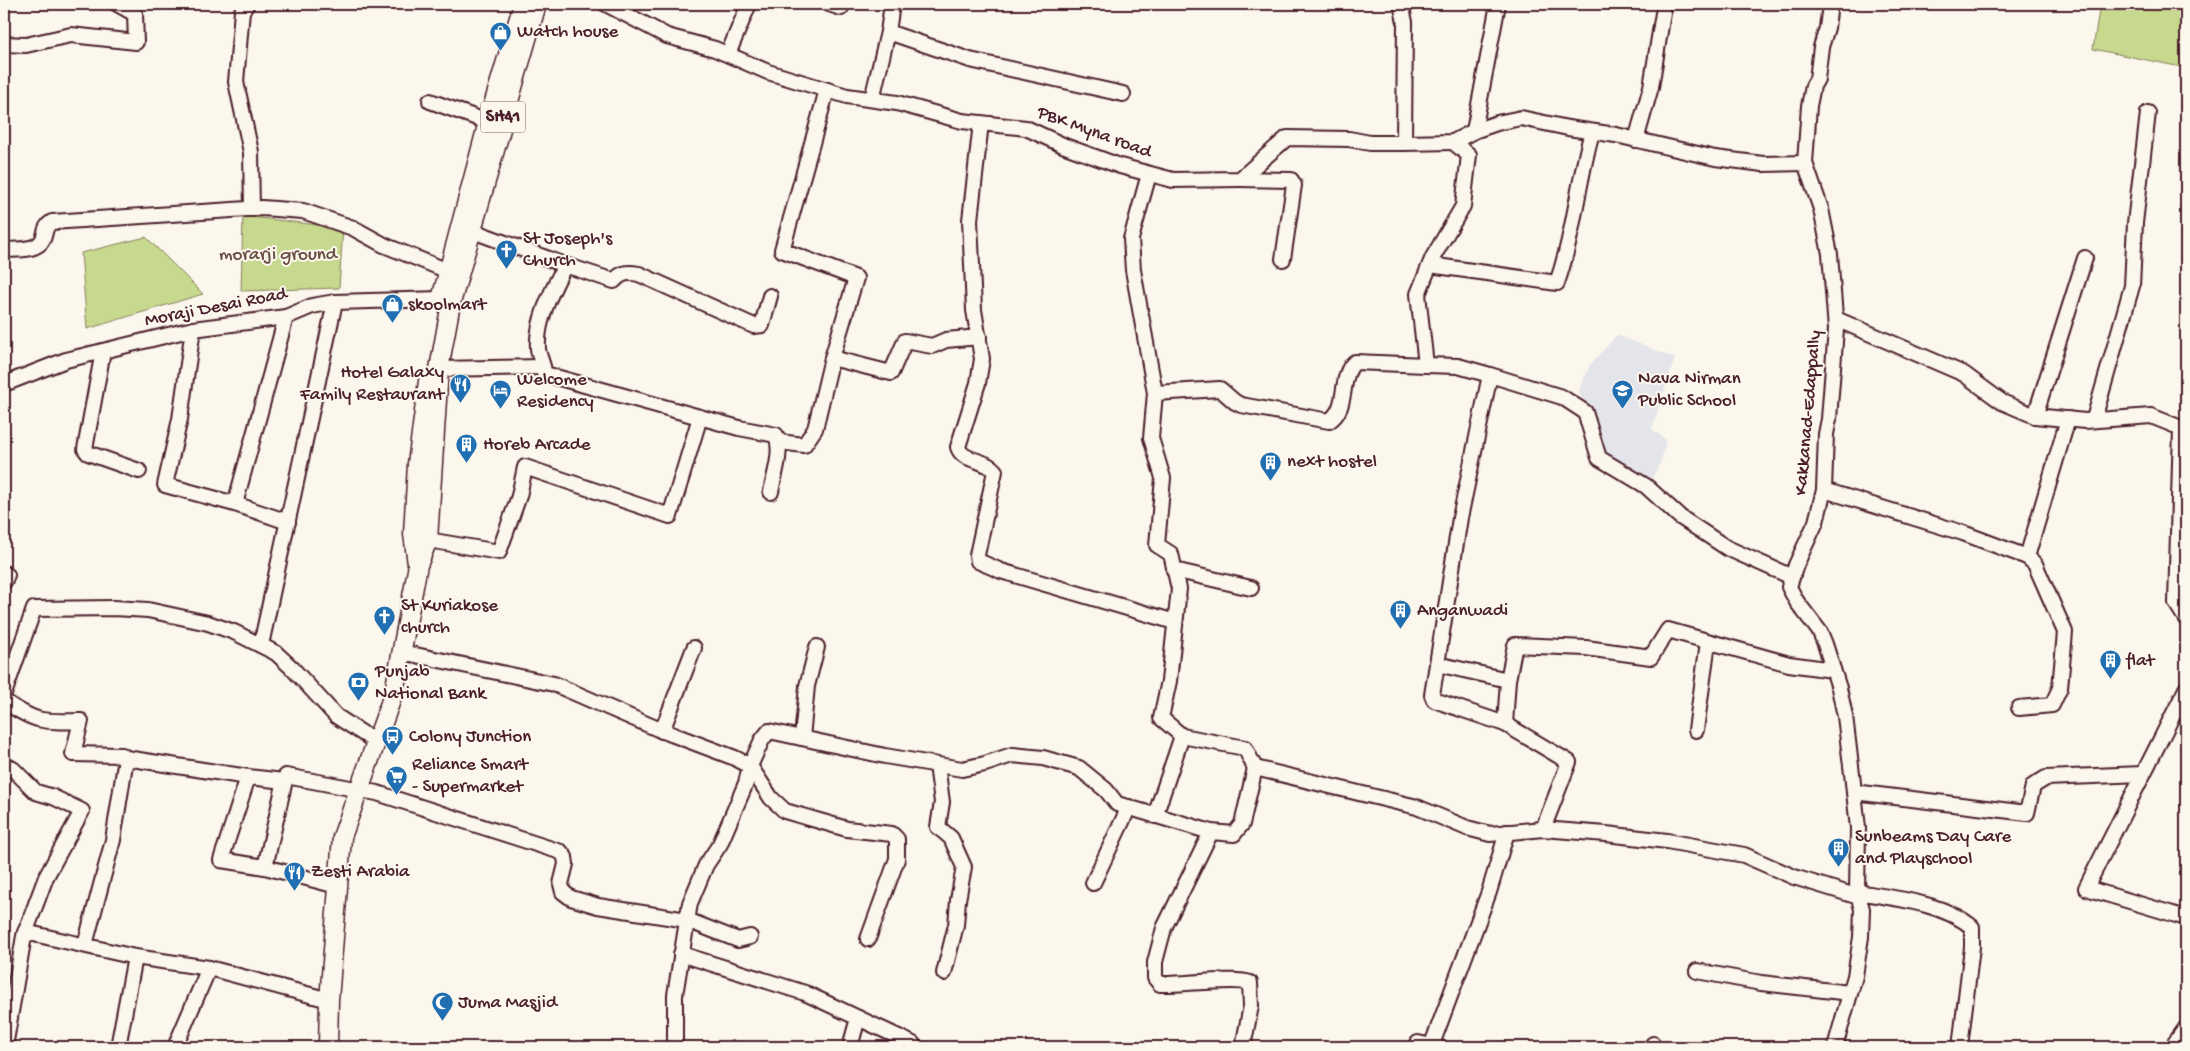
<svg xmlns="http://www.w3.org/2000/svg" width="2190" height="1051" font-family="'Gochi Hand',sans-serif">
<rect width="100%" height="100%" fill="#fbf7ec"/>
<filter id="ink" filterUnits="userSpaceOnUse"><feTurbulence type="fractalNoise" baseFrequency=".02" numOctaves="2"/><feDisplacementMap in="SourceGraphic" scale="10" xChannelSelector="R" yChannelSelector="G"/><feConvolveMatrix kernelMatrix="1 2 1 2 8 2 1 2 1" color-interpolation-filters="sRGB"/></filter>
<g filter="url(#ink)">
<!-- built -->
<path fill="#e4e4eb" d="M1617,335L1675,358L1652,429L1666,440L1662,458L1656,472L1650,480L1600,449L1579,390L1590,365Z"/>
<!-- green -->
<g fill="#c7d98e" stroke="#887c5c">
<path d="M2100,4H2186V68L2093,49Z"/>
<path d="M243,216L343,228L339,288L241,291Z"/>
<path d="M146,237L203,294L87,329L81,253Z"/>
</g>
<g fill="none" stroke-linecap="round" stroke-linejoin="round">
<defs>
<g id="minor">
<path d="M247,4L242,11L236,82L251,152L252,209"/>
<path d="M606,4L667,36L715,49L768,72L847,96L897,103L962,121L1026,128L1065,146L1120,166L1173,180L1240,179L1287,138L1349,139L1370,143H1404L1453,142L1474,131L1497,123L1521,118L1568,128L1616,135L1715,158L1763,164L1805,163"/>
<path d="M829,4L841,8"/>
<path d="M1401,4L1405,22L1404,143"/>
<path d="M1830,4L1827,28L1821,47L1817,79L1813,86L1809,106L1805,163L1821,209L1830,254L1836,329L1829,419L1826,434L1824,490L1816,522L1796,565L1789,587L1797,602L1820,632L1825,644L1839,688L1845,716L1852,774L1858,828L1857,892L1862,909L1861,937L1855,976L1835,1047"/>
<path d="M888,32L970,60L1123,94"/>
<path d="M4,44L26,45L71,35L136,42L135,14L117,4"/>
<path d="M728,54L749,4"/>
<path d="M872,99L888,32L892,4"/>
<path d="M430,101L488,122"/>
<path d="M981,123L970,220L974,310L982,359L978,383L958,447C962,462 984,458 995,471L977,555L978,561L1001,571L1175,622"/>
<path d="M1474,131L1498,4"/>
<path d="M1636,140L1651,87L1663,13"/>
<path d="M1453,142L1469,155L1463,206L1433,257L1418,294L1426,365L1458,366L1490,375L1562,397L1585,412L1599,458L1646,486L1680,517L1727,548L1792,577"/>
<path d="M1149,174L1131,239L1133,270L1155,393L1151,438L1163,478L1157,545L1171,554L1179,589L1169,681L1161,718L1182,736L1155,816"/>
<path d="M1240,179L1291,180L1294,185L1283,259"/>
<path d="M473,231L565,265"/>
<path d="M4,250C15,249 37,252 43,239C46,232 44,227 52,222L262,208L303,211L353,228L384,245L448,271"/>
<path d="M1430,265L1557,283C1574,234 1578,182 1592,132"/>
<path d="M286,317L235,504L288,522"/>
<path d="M1836,319L1964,374L2002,402L2035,416L2085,421L2151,416L2181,428H2186"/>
<path d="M193,329L180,419L165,485L235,504"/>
<path d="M103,351L85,449L88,453L139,471"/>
<path d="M832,358L891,373L905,341L932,346L946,340L979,337"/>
<path d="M543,367C542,361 538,354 538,348C536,320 553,289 565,265L614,281C622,272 628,272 639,274L754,326L762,325L770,296"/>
<path d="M439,369L543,367L545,374L739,428L776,435C783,452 774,475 771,492"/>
<path d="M1490,375L1460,518L1437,664L1508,680L1505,724L1569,762L1543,829"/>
<path d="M4,384L66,360L193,329L286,317L312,306L335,302L441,299"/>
<path d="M1155,393L1220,389L1235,402L1241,405L1329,421C1350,408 1338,376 1355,362L1426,365"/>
<path d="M2035,416L2085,258"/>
<path d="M2094,419L2132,286L2135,223L2148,113"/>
<path d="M2181,428L2176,603L2186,619"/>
<path d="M779,442L804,445L815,429L832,358L856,278L782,250L827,90"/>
<path d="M1824,490L1963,533L2027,557L2035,564L2065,632L2060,688L2052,705L2019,708"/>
<path d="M428,540L499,552L519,496L525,467L670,516L700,417"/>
<path d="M2027,557L2068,419"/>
<path d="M1174,570L1251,588"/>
<path d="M4,573L7,575L4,582"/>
<path d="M261,645L335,302"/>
<path d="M401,652L554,684L658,729L735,758L750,766L771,798L785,811L847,829L892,834L897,839V859L868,939"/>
<path d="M1437,664L1432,695L1434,700L1505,724"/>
<path d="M1508,680L1515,645L1586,648L1651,657L1668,630L1789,664L1833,670"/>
<path d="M2186,689L2086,888L2186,918"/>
<path d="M4,694L34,609L114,608L148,610L208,623L234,632L276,653L292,668L336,716L376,742"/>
<path d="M4,701C36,723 43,722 81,721L73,754L122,755"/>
<path d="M1696,730L1708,642"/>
<path d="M662,731L694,648"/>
<path d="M802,738L807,686L817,647"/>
<path d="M4,764L13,769L36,792L53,797L82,811L46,877L24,936L5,1047"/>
<path d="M937,765L942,802L938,827L951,838L964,867L958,900L956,925L944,973"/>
<path d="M1255,768L1417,807L1467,828L1490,834L1543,829L1606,834L1667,841L1744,855L1794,877L1859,897"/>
<path d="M248,777L284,781"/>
<path d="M1854,792L2027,813L2033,786L2046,778L2142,774"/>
<path d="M1211,832L1164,928L1155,962V978L1160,984C1181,985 1236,977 1250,983L1251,1006L1243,1047"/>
<path d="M265,867L286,776L377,793L561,852L565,857L566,864L561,884L563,892L571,898L598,906L687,920L738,940L750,937"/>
<path d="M1093,883L1129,807"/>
<path d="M1857,892C1894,898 1943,903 1972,927V947L1960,1047"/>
<path d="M25,932L135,957L209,968L329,1000"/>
<path d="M85,945L113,840L126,758L248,777L221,860L265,867L337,886"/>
<path d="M681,954L805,993L903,1039L913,1044L914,1047"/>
<path d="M1697,971L1761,983L1850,993"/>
<path d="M1418,1043L1438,1047"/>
<path d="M118,1047L135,957"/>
<path d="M175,1047L209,968"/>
<path d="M675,1047V995L690,903L706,865L720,844L746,783L750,766L762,740L769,731L885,756L962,769L985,764L1012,755L1043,758L1079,768L1106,790L1117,804L1211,832L1234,834L1242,824L1255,768L1245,748L1182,736"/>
<path d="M850,1047L858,1018"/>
<path d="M1431,1047L1489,892L1507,832"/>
<path d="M1652,1047L1653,1044"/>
<path d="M2172,1047L2186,1028"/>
</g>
<g id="major">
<path d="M441,299L488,122L523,4"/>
<path d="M417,564L413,534L417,464L428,381"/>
<path d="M328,1047L329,1000L342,837L394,692L418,565L428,540L439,369L451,303L537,4"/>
</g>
</defs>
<!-- minor casing -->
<use href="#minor" stroke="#4a1f2b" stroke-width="18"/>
<!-- major casing -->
<use href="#major" stroke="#4a1f2b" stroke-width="21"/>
<!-- minor -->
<use href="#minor" stroke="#fbf7ec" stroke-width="14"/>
<!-- major -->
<use href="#major" stroke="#fbf7ec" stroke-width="18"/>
</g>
</g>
<!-- icons -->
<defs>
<symbol id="shop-pin" viewBox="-11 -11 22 30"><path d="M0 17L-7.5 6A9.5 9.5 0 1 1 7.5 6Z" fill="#1f6fb2" stroke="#fbf7ec"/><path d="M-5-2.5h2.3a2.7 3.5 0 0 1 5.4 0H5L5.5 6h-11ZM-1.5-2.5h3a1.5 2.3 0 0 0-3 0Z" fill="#fff"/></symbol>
<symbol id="church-pin" viewBox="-11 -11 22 30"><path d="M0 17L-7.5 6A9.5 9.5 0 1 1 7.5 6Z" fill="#1f6fb2" stroke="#fbf7ec"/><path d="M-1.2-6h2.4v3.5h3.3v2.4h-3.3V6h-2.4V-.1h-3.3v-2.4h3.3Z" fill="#fff"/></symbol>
<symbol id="restaurant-pin" viewBox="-11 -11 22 30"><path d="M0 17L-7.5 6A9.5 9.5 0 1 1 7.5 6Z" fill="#1f6fb2" stroke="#fbf7ec"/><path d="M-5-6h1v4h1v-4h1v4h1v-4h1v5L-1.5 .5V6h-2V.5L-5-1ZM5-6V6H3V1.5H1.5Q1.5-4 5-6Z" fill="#fff"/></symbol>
<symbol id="school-pin" viewBox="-11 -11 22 30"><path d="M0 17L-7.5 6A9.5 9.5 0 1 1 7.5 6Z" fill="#1f6fb2" stroke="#fbf7ec"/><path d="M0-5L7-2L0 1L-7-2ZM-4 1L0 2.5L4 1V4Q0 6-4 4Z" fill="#fff"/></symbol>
<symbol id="hotel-pin" viewBox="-11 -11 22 30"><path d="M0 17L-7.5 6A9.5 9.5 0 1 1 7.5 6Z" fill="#1f6fb2" stroke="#fbf7ec"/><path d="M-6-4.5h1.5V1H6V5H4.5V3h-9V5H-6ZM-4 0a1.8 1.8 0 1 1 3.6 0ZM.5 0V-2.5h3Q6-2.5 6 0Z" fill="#fff"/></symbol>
<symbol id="building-pin" viewBox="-11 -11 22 30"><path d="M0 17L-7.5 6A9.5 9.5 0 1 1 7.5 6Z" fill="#1f6fb2" stroke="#fbf7ec"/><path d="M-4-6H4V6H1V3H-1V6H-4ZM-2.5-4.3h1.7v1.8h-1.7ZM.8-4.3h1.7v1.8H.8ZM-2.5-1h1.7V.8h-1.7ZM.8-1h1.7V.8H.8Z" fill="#fff"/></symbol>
<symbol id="bank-pin" viewBox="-11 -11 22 30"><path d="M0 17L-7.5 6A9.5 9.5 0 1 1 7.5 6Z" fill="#1f6fb2" stroke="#fbf7ec"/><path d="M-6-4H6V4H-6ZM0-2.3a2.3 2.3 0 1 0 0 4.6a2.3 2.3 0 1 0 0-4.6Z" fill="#fff"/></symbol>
<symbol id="bus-pin" viewBox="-11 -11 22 30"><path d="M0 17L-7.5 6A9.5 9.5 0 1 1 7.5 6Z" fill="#1f6fb2" stroke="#fbf7ec"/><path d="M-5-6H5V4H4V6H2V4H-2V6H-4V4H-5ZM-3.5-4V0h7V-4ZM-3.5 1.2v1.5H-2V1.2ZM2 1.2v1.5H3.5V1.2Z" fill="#fff"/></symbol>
<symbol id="supermarket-pin" viewBox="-11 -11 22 30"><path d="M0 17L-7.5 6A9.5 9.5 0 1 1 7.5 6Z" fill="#1f6fb2" stroke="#fbf7ec"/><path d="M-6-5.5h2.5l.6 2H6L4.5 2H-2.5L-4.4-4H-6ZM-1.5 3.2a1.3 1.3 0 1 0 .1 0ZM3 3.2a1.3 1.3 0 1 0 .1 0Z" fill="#fff"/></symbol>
<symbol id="mosque-pin" viewBox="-11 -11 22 30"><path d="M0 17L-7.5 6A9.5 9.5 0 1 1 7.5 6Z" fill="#1f6fb2" stroke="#fbf7ec"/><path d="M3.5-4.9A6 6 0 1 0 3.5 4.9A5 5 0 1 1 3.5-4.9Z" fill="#fff"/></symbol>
</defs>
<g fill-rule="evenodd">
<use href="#shop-pin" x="488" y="20" width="25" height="34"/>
<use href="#church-pin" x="494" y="238" width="25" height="34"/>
<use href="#shop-pin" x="380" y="292" width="25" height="34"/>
<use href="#restaurant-pin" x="448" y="372" width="25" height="34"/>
<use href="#school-pin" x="1610" y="378" width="25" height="34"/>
<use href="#hotel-pin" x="488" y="378" width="25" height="34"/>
<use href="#building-pin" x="454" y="432" width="25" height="34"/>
<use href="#building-pin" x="1258" y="450" width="25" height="34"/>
<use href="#building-pin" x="1388" y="598" width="25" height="34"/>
<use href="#church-pin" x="372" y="604" width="25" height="34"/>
<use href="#building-pin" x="2098" y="648" width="25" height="34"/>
<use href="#bank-pin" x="346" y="670" width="25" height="34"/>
<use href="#bus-pin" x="380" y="724" width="25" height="34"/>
<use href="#supermarket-pin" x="384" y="764" width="25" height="34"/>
<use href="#building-pin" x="1826" y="836" width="25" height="34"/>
<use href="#restaurant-pin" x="282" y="860" width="25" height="34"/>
<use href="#mosque-pin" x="430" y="990" width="25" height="34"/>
</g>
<g text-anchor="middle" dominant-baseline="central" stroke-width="4" stroke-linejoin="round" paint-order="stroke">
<!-- shield labels -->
<rect fill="#fbf7ec" stroke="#7f6065" stroke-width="1" x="480.5" y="101.5" width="45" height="31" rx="4"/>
<g font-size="18" font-weight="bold" fill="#4a1f2b">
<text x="503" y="117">SH41</text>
</g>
<!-- poi labels -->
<g font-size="19" fill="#4a1f2b" stroke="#fbf7ec" text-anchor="start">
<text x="517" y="32">Watch house</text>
<text x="523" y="239">St Joseph's<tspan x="523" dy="22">Church</tspan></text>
<text x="408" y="305">skoolmart</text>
<text x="444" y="373" text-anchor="end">Hotel Galaxy<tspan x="444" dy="22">Family Restaurant</tspan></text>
<text x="1638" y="379">Nava Nirman<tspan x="1638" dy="22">Public School</tspan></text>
<text x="517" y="380">Welcome<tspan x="517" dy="22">Residency</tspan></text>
<text x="483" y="445">Horeb Arcade</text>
<text x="1287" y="462">next hostel</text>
<text x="401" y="606">St Kuriakose<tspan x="401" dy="22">church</tspan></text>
<text x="1417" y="611">Anganwadi</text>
<text x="2126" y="661">flat</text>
<text x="375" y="672">Punjab<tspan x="375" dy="22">National Bank</tspan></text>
<text x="409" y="737">Colony Junction</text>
<text x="412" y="765">Reliance Smart<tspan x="412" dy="22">- Supermarket</tspan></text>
<text x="1855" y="837">Sunbeams Day Care<tspan x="1855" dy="22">and Playschool</tspan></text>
<text x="311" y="872">Zesti Arabia</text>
<text x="458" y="1003">Juma Masjid</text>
</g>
<!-- street labels -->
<g font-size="19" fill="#4a1f2b" stroke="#fbf7ec">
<text transform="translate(1094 133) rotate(20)">PBK Myna road</text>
<text transform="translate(216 308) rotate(-11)">Moraji Desai Road</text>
<text transform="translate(1809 413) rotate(-85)">Kakkanad-Edappally</text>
</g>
<!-- park labels -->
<g font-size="19" fill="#694e44" stroke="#fbf7ec">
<text x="278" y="255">morarji ground</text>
</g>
</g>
<!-- margin -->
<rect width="2190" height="1051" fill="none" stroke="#fbf7ec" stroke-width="20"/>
<rect x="10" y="10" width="2170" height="1031" fill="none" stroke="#4a1f2b" stroke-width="2" filter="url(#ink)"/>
</svg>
